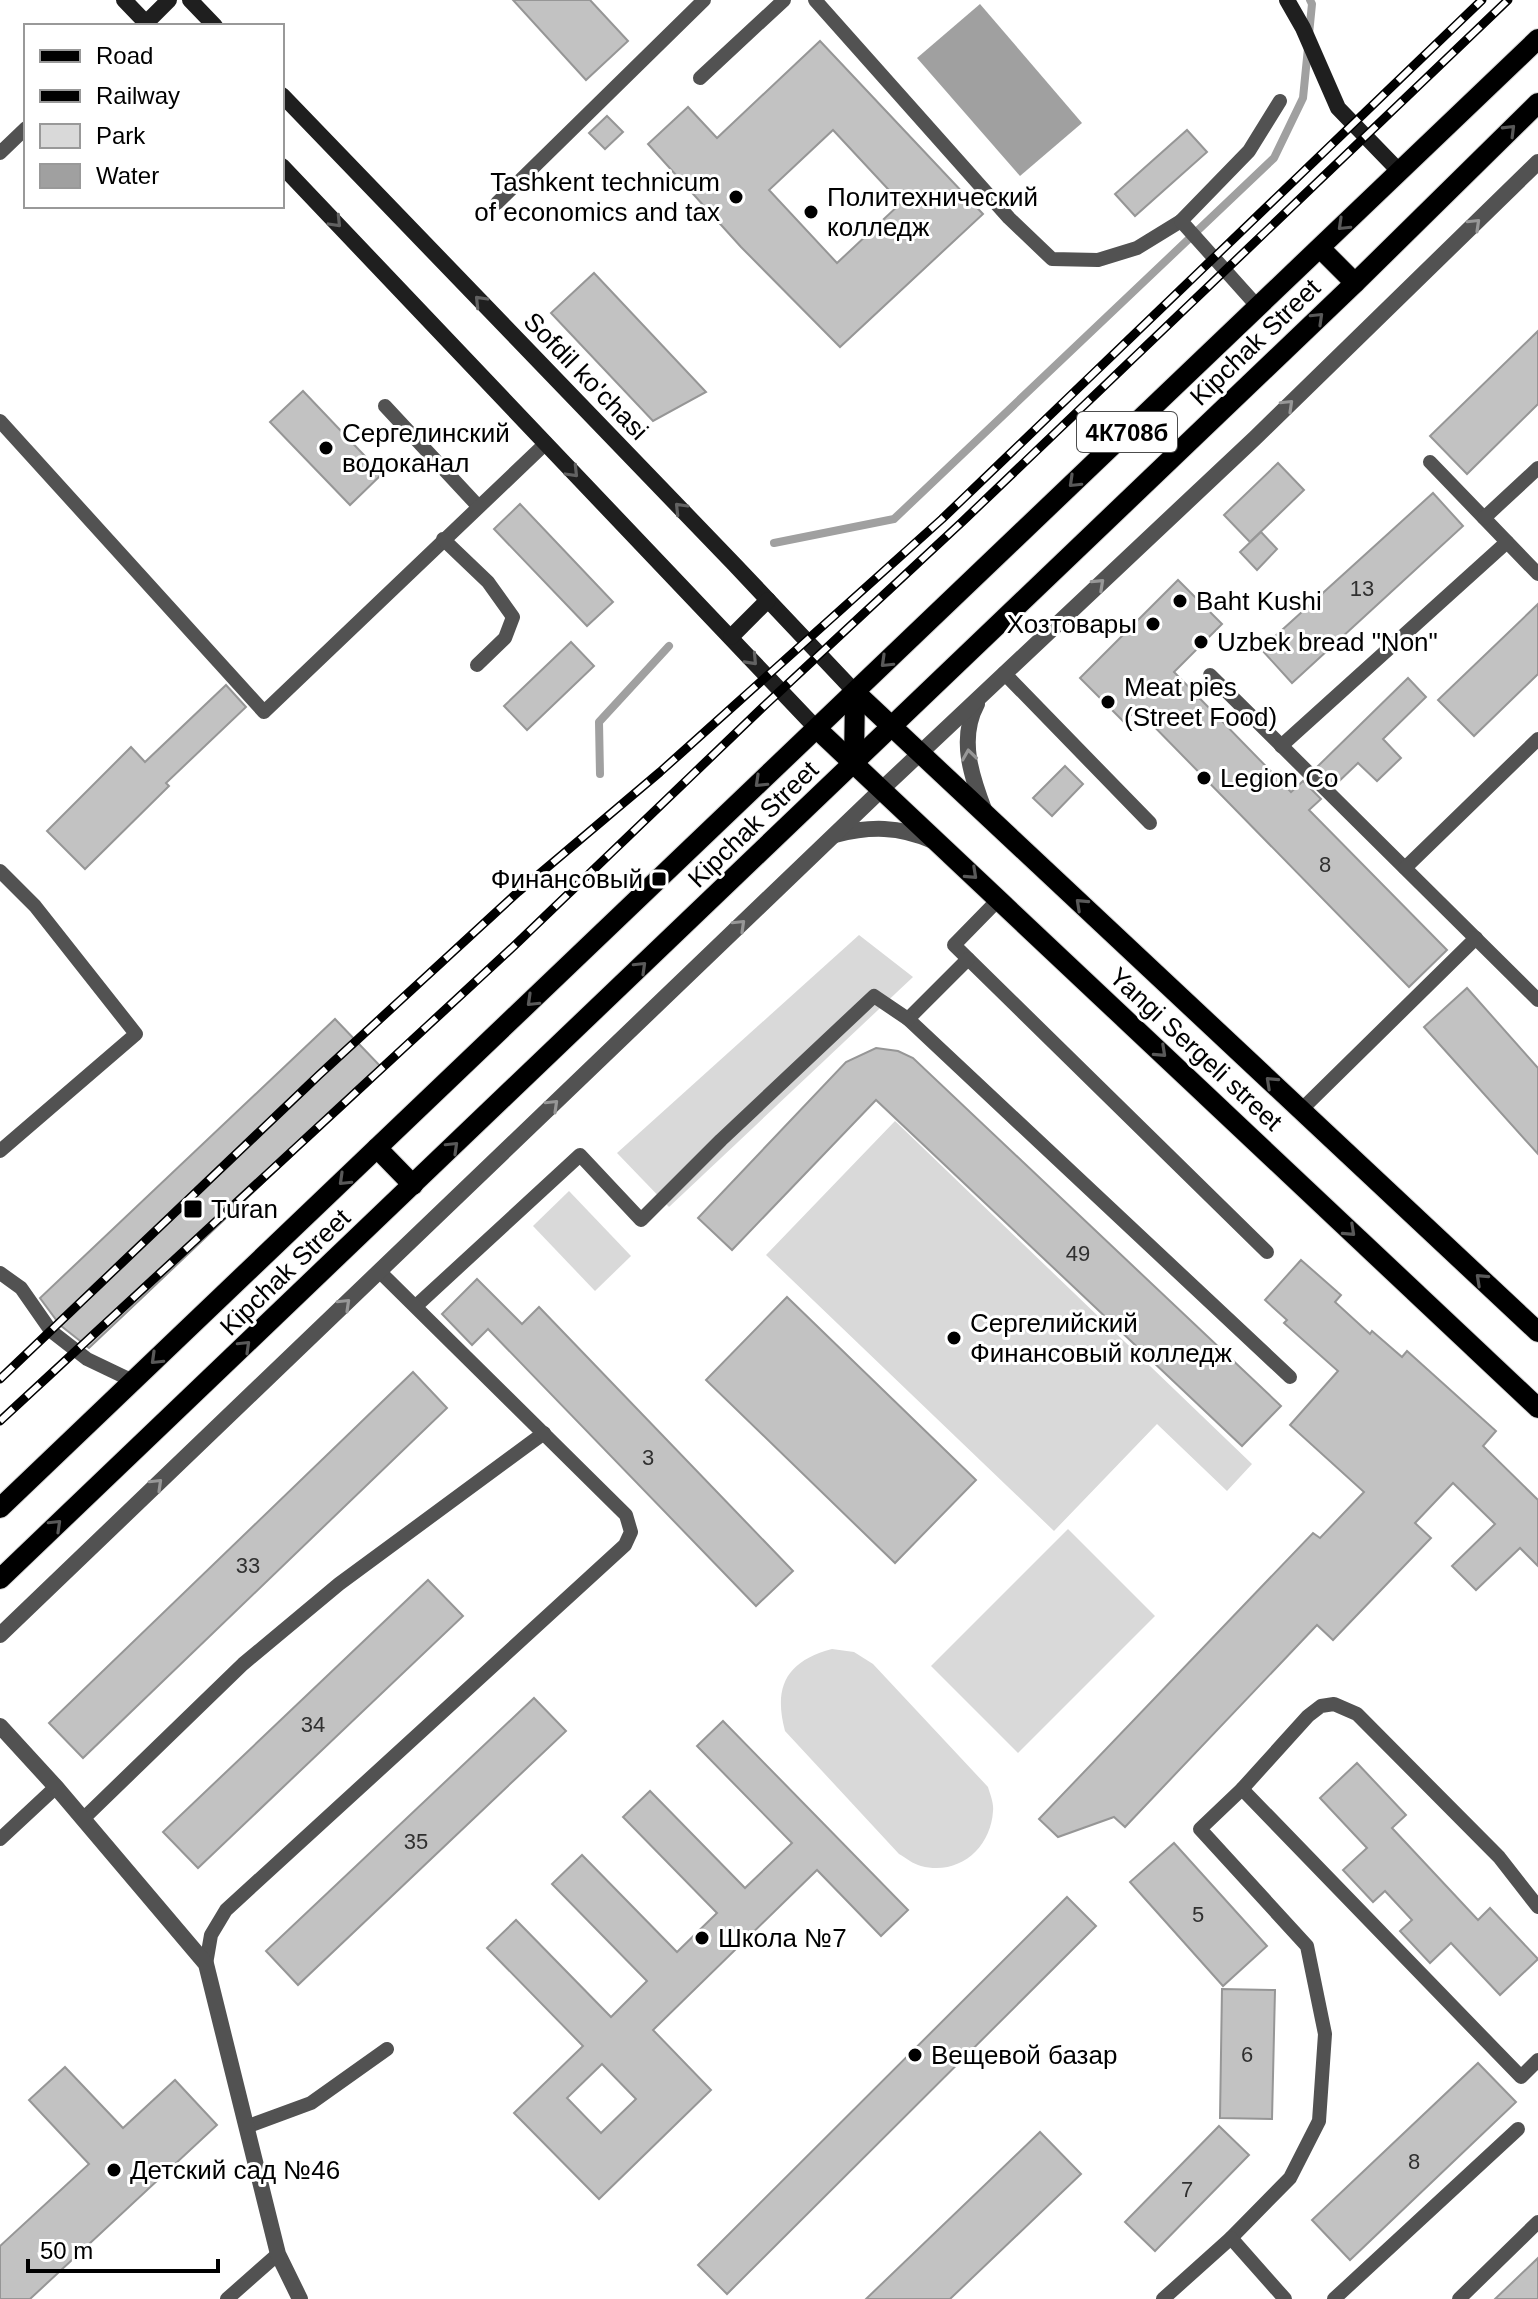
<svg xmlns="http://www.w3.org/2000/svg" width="1538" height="2299" font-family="Helvetica,sans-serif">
<rect width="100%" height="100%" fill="#fff"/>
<!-- green -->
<g fill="#d9d9d9">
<path d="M859,935L913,977L669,1207L617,1153Z"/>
<path d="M895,1121L1252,1464L1227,1491L1157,1424L1054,1531L766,1255Z"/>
<path d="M569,1191L631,1256L595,1291L533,1226Z"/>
<path d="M1068,1529L1155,1616L1018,1753L931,1666Z"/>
<path d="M832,1649L854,1652L873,1664L988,1787C990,1794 994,1803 993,1811C991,1848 959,1876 921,1866C913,1864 906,1858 899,1854L785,1731C773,1686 787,1661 832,1649Z"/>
</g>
<!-- water -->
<path fill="#a0a0a0" d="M980,4L1082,123L1020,176L917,58Z"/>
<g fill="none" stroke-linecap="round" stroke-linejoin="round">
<!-- stream -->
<g stroke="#a0a0a0" stroke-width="8">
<path d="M1309,34L1312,4L1310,0"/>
<path d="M774,543L894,519L1274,158L1303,98L1308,48"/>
<path d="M600,774L599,722L669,646"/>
</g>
</g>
<!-- building -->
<g fill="#c2c2c2" stroke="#969696" stroke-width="2" fill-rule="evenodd">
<path d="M513,0H590L628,41L586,80Z"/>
<path d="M820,41L983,214L840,347L741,247L648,144L688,107L717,138ZM833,130L901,203L837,263L769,190Z"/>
<path d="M607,116L623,132L605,149L589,133Z"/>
<path d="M1187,130L1207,152L1135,216L1115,194Z"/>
<path d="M594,273L706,392L653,421L551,313Z"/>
<path d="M1538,331V404L1467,474L1430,436Z"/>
<path d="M303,391L382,474L350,505L270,422Z"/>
<path d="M1278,463L1304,490L1250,542L1224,515Z"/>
<path d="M1433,493L1463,526L1292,683L1261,649Z"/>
<path d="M520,504L613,602L587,626L494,529Z"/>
<path d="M1261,532L1277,549L1257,570L1240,552Z"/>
<path d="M1178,580L1222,624L1174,672L1291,792L1303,781L1321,799L1309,810L1447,950L1409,987L1137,709L1124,722L1080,678Z"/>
<path d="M1538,604V674L1474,736L1438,700Z"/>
<path d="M571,642L594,666L527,730L504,706Z"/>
<path d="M1408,678L1426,697L1383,739L1401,758L1377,781L1358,763L1335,785L1317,767Z"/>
<path d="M226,685L246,707L166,783L169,786L85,869L47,831L131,747L145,762Z"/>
<path d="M1065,766L1083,784L1052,816L1033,798Z"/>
<path d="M1467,988L1538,1068V1154L1424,1027Z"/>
<path d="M335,1019L383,1069L89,1348L60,1325L40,1298Z"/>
<path d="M876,1048L898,1051L913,1058L1281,1406L1242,1446L876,1100L732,1250L698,1218L846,1062Z"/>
<path d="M1301,1260L1341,1295L1335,1302L1370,1334L1372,1331L1402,1357L1407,1351L1496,1431L1483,1446L1538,1500V1566L1520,1548L1476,1590L1452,1566L1495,1524L1453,1483L1415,1523L1431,1538L1333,1640L1317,1625L1125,1827L1114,1817L1058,1837L1039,1819L1313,1533L1320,1538L1364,1492L1290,1425L1338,1371L1284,1323L1287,1320L1265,1300Z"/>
<path d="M477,1279L522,1324L539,1307L793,1571L756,1606L488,1329L472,1345L442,1314Z"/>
<path d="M787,1297L976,1480L895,1563L706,1380Z"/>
<path d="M413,1372L447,1408L83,1758L49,1723Z"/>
<path d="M428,1580L463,1616L198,1868L163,1832Z"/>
<path d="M534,1698L566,1731L298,1985L266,1951Z"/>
<path d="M723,1721L908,1910L881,1936L817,1870L653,2030L711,2090L599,2199L514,2113L583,2046L487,1948L516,1920L611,2017L647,1981L552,1884L582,1855L677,1952L717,1913L623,1817L650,1791L745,1888L792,1843L697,1746ZM602,2064L636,2099L601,2133L567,2098Z"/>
<path d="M1357,1763L1406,1815L1392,1828L1478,1920L1490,1908L1538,1959L1500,1995L1451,1943L1430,1963L1400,1931L1412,1920L1385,1891L1373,1902L1343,1870L1367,1848L1320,1798Z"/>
<path d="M1174,1843L1267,1946L1223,1986L1130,1882Z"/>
<path d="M1067,1897L1096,1926L727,2294L698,2265Z"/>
<path d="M1222,1989L1275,1990L1272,2119L1220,2118Z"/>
<path d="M1478,2063L1516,2102L1350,2260L1312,2220Z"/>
<path d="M65,2067L123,2128L175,2080L217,2125L30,2299H0V2246L89,2164L29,2100Z"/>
<path d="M1219,2126L1249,2155L1155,2251L1125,2222Z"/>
<path d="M1040,2132L1081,2174L950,2299H866Z"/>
<path d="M1538,2258V2299H1495Z"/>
</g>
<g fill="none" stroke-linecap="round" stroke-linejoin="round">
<defs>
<g id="primary">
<path d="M1320,248L1355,283"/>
<path d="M855,692L1538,1332"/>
<path d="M817,729L1538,1408"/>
<path d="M854,763L855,692"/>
<path d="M377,1148L413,1185"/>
<path d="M0,1508L1538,39"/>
<path d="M0,1579L1355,283L1538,103"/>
</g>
</defs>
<!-- primary casing -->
<use href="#primary" stroke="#dbdbdb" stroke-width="22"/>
<!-- lane -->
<g stroke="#525252" stroke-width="14">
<path d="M815,0L1009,218L1052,259L1098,260L1137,248L1181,221"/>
<path d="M700,78L784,0"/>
<path d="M0,153L26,128"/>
<path d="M497,203L704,0"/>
<path d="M1258,307L1181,221L1249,151L1280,101"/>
<path d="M385,406L478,506"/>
<path d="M0,421L264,712L546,443"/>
<path d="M1430,462L1538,574"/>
<path d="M1484,518L1538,468"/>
<path d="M443,539L488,582L513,617L505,638L477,665"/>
<path d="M1004,673L1150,823"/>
<path d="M1210,675L1538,1000"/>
<path d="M1281,746L1507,542"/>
<path d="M1405,868L1538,739"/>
<path d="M0,871L35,906L136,1034L0,1151"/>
<path d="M999,899L954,945L1267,1252"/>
<path d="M968,959L908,1019L1290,1377"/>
<path d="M1301,1110L1476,938"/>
<path d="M0,1273L21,1288L51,1331L87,1359L133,1381"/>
<path d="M416,1306L580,1155L641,1220L721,1140L874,996L908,1019"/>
<path d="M1242,1789L1521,2077L1538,2060"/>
<path d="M83,1819L243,1664L339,1584L544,1433"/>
<path d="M0,1839L56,1787"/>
<path d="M206,1964L211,1935L226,1910L625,1545L631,1532L626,1515L379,1271"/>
<path d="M246,2127L311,2103L387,2049"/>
<path d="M1231,2238L1290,2178L1319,2121L1325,2034L1307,1946L1200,1829L1242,1789L1308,1716L1321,1706L1334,1704L1357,1714L1499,1857L1538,1907"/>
<path d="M227,2299L278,2254"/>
<path d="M1163,2299L1231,2238L1285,2299"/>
<path d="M1334,2299L1518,2129"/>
<path d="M1459,2299L1538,2222"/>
</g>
<!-- street -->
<g stroke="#525252" stroke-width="16">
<path d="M977,704C958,739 972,778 985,812"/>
<path d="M835,835C870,826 899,826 933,841"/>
<path d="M0,1635L882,789L1255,438L1538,162"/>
<path d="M0,1726L56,1787L206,1964L278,2254L300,2299"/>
</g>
<!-- secondary -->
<g stroke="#1f1f1f" stroke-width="16">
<path d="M124,0L149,26"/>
<path d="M190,0L215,26"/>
<path d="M1287,0L1303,28L1338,108L1399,171"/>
<path d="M146,23L169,0"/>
<path d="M282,95L734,564L855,692"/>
<path d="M282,166L817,729"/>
<path d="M731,637L768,600"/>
</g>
<!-- primary -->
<use href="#primary" stroke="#000" stroke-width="20"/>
<defs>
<g id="rail">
<path d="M0,1379L319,1075L518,892L660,772L942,519L1482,0"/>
<path d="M0,1421L514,946L763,707L962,522L1508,0"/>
</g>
</defs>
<!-- rail casing -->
<use href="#rail" stroke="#000" stroke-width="9"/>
<!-- rail -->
<use href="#rail" stroke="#fff" stroke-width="6" stroke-dasharray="18" stroke-linecap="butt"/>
</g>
<!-- one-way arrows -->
<defs><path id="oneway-chevron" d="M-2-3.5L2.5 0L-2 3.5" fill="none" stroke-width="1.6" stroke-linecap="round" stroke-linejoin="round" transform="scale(2)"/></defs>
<g stroke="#595959">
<use href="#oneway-chevron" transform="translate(1510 130) rotate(-45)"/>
<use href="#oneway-chevron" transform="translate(1343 225) rotate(136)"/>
<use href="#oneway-chevron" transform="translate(1318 318) rotate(-44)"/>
<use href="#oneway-chevron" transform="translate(1074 482) rotate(136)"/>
<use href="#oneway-chevron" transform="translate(886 662) rotate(136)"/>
<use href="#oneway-chevron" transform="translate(760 782) rotate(136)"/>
<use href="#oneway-chevron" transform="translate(972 874) rotate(43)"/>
<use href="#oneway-chevron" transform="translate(1081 904) rotate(-137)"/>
<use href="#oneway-chevron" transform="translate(641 967) rotate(-44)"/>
<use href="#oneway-chevron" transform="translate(532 1001) rotate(136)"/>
<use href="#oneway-chevron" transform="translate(1161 1052) rotate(43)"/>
<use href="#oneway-chevron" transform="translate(1271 1082) rotate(-137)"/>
<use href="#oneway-chevron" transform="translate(453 1147) rotate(-44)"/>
<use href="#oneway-chevron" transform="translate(344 1180) rotate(136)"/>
<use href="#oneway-chevron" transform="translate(1350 1231) rotate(43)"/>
<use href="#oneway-chevron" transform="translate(1481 1279) rotate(-137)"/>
<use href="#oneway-chevron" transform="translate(245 1346) rotate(-44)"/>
<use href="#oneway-chevron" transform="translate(156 1359) rotate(136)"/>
<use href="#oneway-chevron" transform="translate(56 1525) rotate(-44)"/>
</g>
<g stroke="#626262">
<use href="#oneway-chevron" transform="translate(336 222) rotate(46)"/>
<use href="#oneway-chevron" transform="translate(480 301) rotate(-134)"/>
<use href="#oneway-chevron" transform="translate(573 472) rotate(46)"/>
<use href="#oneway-chevron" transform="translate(680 508) rotate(-134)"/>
<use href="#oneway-chevron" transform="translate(752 660) rotate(47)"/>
</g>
<g stroke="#979797">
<use href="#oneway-chevron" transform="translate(1475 224) rotate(-44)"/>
<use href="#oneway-chevron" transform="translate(1288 405) rotate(-44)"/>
<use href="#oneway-chevron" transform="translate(1099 584) rotate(-43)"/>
<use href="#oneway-chevron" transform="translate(969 755) rotate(-98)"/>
<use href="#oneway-chevron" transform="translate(740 925) rotate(-44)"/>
<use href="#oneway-chevron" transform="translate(553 1105) rotate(-44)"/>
<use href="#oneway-chevron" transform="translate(345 1304) rotate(-44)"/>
<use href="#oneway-chevron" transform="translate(157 1484) rotate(-44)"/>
</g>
<!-- markers -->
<g fill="#000" stroke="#fff" stroke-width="3">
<circle cx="736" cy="197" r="8"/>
<circle cx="811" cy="212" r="8"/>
<circle cx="326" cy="448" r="8"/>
<circle cx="1180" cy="601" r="8"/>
<circle cx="1153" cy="624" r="8"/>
<circle cx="1201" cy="642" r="8"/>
<circle cx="1108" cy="702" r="8"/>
<circle cx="1204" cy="778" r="8"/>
<rect x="651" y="871" width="16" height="16" rx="4"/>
<rect x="183" y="1199" width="20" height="20" rx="4"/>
<circle cx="954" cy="1338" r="8"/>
<circle cx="702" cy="1938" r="8"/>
<circle cx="915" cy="2055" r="8"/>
<circle cx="114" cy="2170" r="8"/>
</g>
<g text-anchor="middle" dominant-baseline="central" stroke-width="6" stroke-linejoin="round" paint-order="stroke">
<!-- number labels -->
<g font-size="22" fill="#303030">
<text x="1362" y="588">13</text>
<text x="1325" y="864">8</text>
<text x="1078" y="1253">49</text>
<text x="648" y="1457">3</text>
<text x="248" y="1565">33</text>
<text x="313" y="1724">34</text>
<text x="416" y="1841">35</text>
<text x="1198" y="1914">5</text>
<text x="1247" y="2054">6</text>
<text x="1414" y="2161">8</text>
<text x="1187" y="2189">7</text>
</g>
<!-- shield labels -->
<rect fill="#fff" stroke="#4c4c4c" stroke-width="2" x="1077" y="412" width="100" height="40" rx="6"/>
<g font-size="24" font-weight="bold" fill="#000">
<text x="1127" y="432">4К708б</text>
</g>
<!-- poi labels -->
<g font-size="26" fill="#000" stroke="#fff" text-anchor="start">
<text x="720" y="182" text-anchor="end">Tashkent technicum<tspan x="720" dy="30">of economics and tax</tspan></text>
<text x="827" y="197">Политехнический<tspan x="827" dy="30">колледж</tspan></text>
<text x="342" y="433">Сергелинский<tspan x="342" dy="30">водоканал</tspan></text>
<text x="1196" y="601">Baht Kushi</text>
<text x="1137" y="624" text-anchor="end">Хозтовары</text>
<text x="1217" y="642">Uzbek bread "Non"</text>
<text x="1124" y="687">Meat pies<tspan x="1124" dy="30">(Street Food)</tspan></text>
<text x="1220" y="778">Legion Co</text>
<text x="643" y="879" text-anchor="end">Финансовый</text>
<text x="211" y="1209">Turan</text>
<text x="970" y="1323">Сергелийский<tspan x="970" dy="30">Финансовый колледж</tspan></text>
<text x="718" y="1938">Школа №7</text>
<text x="931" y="2055">Вещевой базар</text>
<text x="130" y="2170">Детский сад №46</text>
</g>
<!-- street labels -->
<g font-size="26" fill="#000" stroke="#fff">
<text transform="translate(1255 342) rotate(-44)">Kipchak Street</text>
<text transform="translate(586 376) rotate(46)">Sofdil ko'chasi</text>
<text transform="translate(753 824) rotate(-44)">Kipchak Street</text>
<text transform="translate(1196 1049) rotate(43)">Yangi Sergeli street</text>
<text transform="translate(285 1272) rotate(-44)">Kipchak Street</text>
</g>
</g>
<!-- legend -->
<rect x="24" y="24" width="260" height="184" fill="#ffffff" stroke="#999999" stroke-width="2"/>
<rect x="40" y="50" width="40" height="12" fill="#000000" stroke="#999999" stroke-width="2"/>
<text x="96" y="64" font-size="24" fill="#000000">Road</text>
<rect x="40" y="90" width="40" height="12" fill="#000000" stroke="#999999" stroke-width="2"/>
<text x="96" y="104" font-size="24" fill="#000000">Railway</text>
<rect x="40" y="124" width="40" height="24" fill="#d9d9d9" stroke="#999999" stroke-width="2"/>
<text x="96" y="144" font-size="24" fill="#000000">Park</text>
<rect x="40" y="164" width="40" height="24" fill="#a0a0a0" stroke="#999999" stroke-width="2"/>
<text x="96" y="184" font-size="24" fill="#000000">Water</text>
<!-- scale -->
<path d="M28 2259v12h190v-12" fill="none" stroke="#000000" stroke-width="4"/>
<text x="40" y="2259" font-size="24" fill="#000000" stroke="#ffffff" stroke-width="6" paint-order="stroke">50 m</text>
</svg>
